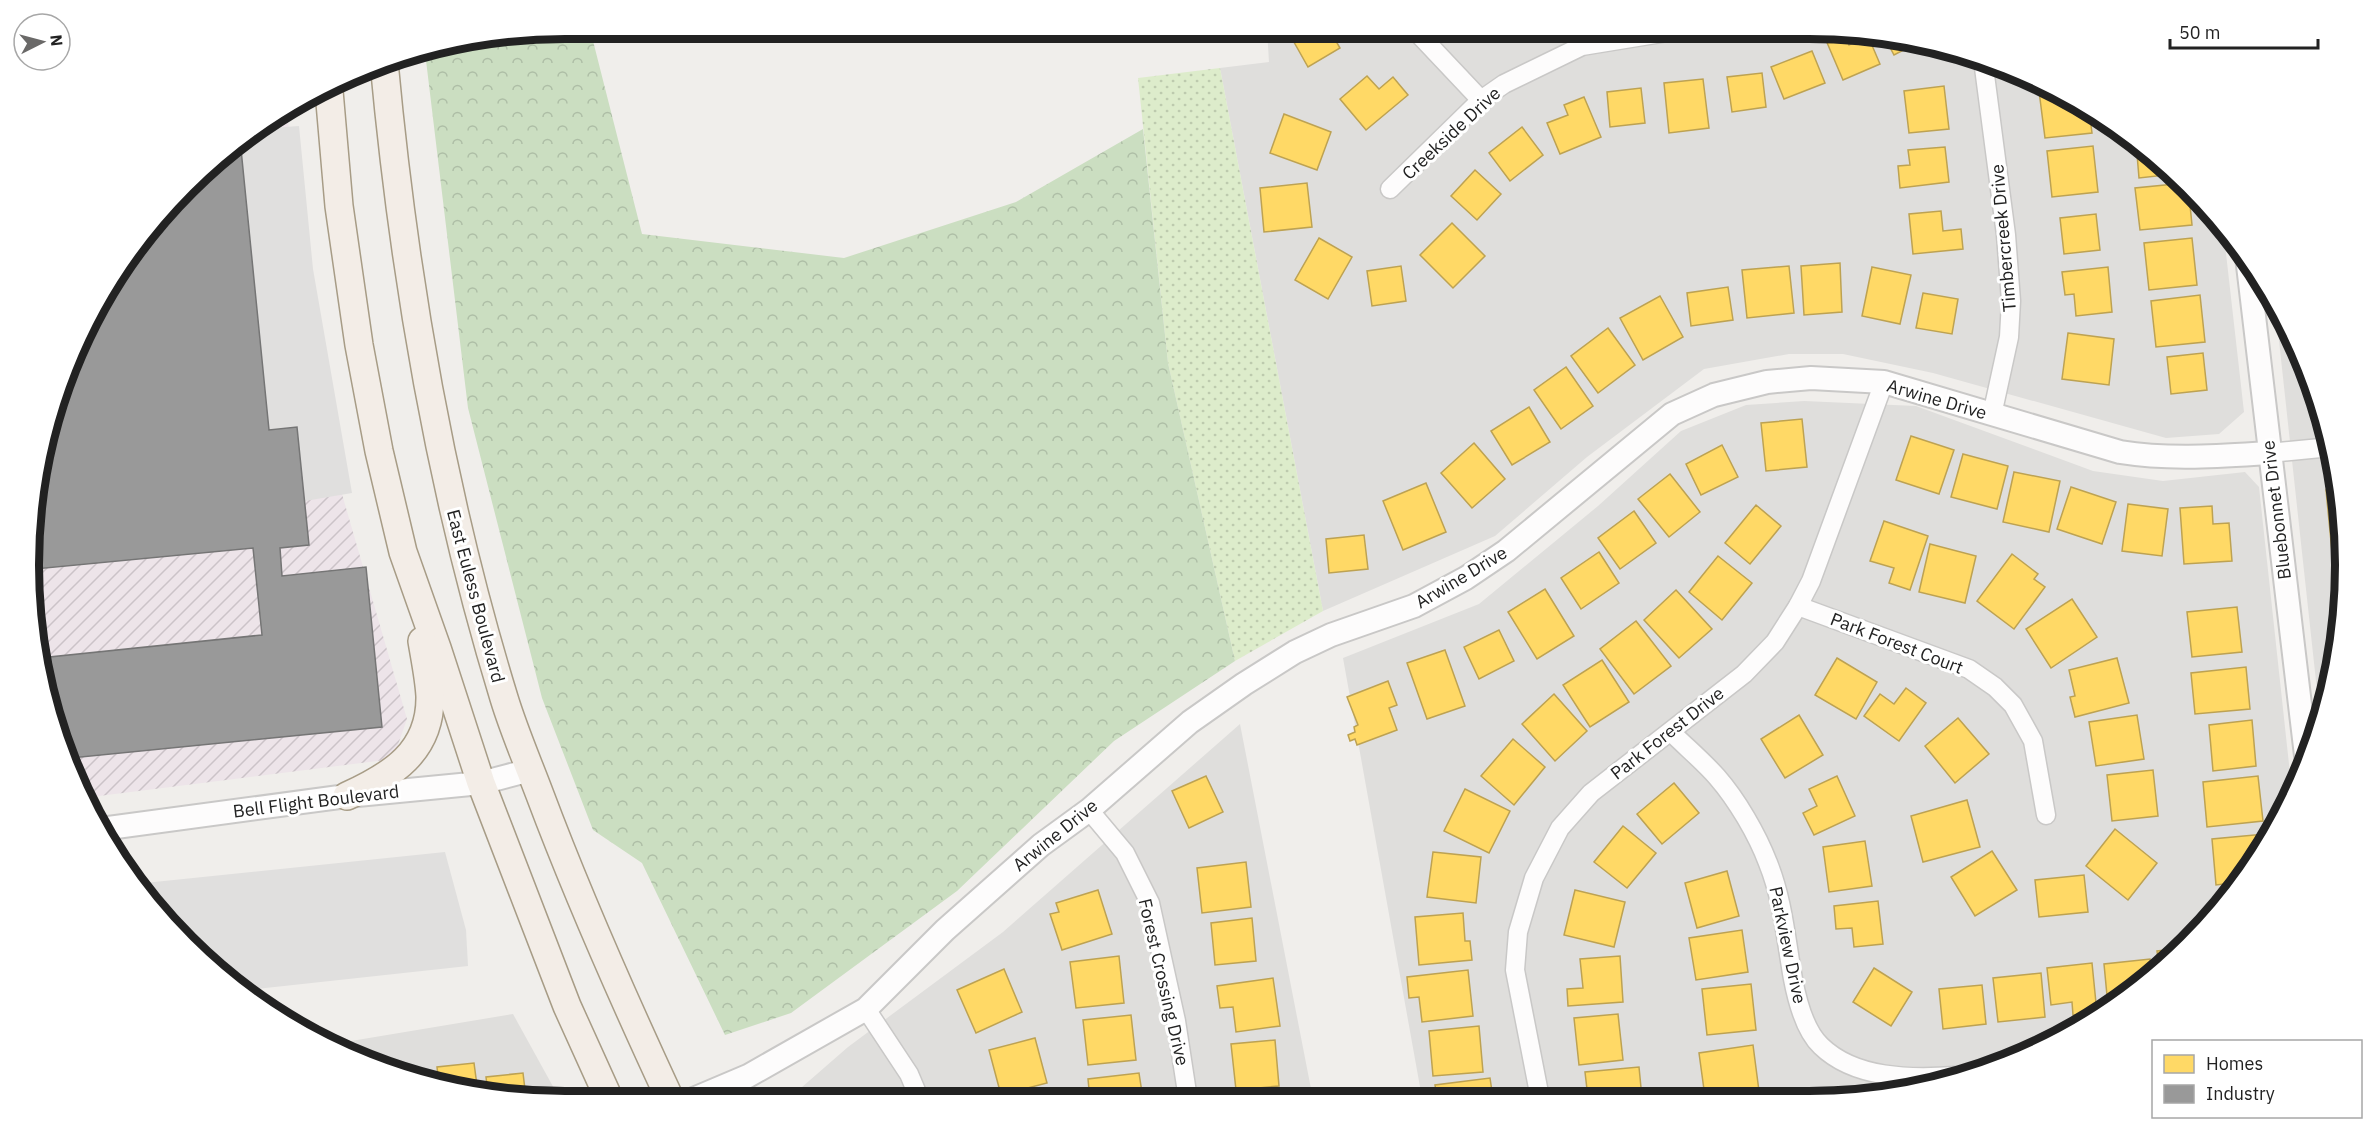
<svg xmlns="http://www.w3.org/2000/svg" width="2374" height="1130" font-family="'IBM Plex Sans',sans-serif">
<defs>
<pattern id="industrial-furrows" width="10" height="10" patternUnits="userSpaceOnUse" patternTransform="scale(1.5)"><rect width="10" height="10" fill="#ede4e9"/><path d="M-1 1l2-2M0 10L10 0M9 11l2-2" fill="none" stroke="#cbc3c8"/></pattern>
<pattern id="grass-dots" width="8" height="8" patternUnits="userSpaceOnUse" patternTransform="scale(1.5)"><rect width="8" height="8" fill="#ddeccb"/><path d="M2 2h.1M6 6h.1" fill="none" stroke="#bdcaae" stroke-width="1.8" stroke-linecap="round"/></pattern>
<pattern id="forest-crowns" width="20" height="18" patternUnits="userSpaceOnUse" patternTransform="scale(1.5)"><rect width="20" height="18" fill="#cbdec1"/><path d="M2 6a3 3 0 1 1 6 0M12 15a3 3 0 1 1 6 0" fill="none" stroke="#aebea6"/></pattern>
</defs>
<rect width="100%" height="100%" fill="#f0eeeb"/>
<!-- residential -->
<g fill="#dfdedc">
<path d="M1267,29H1809L1914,39L2015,69L2107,119L2189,186L2223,227L2244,412L2219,434L2166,438L1933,373L1843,354H1789L1704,369L1587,457L1495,536L1323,611L1220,68L1269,62Z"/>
<path d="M2275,304L2305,360L2335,461L2345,565L2335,670L2320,718Z"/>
<path d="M1804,401L1916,406L2093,471L2163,481L2245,472L2259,487L2292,792L2235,891L2136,990L2015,1061L1879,1097L1422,1098L1343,658L1479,604L1598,506L1681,431L1746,405Z"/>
<path d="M1240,724L1313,1099L786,1101L848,1047L1003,932Z"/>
<path d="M513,1014L561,1101L460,1091L359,1061L333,1044Z"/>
</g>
<!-- industrial -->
<path fill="url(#industrial-furrows)" d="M287,113L329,449L407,719L393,759L83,798L33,635L39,460L101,296L161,212L238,140Z"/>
<!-- grass -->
<path fill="url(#grass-dots)" d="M1220,68L1323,611L1235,661L1168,363L1138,78Z"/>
<!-- forest -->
<path fill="url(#forest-crowns)" d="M565,29H590L642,234L844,258L1016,202L1143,129L1168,363L1235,661L1114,741L957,891L791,1013L725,1035L642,863L593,830L542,698L468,408L425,52Z"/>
<!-- parking -->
<g fill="#e0dfde">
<path d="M299,126L313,269L352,493L305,501L297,428L269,430L240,139L257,129Z"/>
<path d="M445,852L466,930L468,966L246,990L211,968L135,884Z"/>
</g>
<!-- homes -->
<g fill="#ffd966" stroke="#bda252" stroke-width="1.5">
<path d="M1301,29H1329L1340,48L1308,67L1290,35Z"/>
<path d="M1840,32H1843L1849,45L1868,36L1880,64L1843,80L1825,38Z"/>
<path d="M1884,36L1914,39L1921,41L1894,55Z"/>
<path d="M1812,51L1825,83L1784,99L1771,67Z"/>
<path d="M1762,73L1766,107L1732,112L1727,77Z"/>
<path d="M1367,76L1379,89L1393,77L1408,95L1366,130L1340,99Z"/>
<path d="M1703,79L1709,128L1669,133L1664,83Z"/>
<path d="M1944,86L1949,129L1909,133L1904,91Z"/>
<path d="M1641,88L1645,123L1610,127L1607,92Z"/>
<path d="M2052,90L2089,109L2092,133L2045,138L2039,91Z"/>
<path d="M1584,97L1601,137L1560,154L1547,123L1568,115L1564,105Z"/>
<path d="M1284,114L1331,132L1317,170L1270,153Z"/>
<path d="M1522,127L1543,155L1510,181L1489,153Z"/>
<path d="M2136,142L2175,174L2139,178Z"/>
<path d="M2093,146L2098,192L2052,197L2047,151Z"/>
<path d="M1945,147L1949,182L1900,188L1898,166L1910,165L1908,150Z"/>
<path d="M1475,170L1501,194L1477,220L1451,196Z"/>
<path d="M1307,183L1312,227L1264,232L1260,188Z"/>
<path d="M2185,183L2188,185L2192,225L2140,230L2135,188Z"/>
<path d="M1941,211L1943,231L1961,229L1963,249L1913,254L1909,214Z"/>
<path d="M2096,214L2100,250L2064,254L2060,218Z"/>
<path d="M1452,223L1485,256L1453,288L1420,255Z"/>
<path d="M1319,238L1352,257L1328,299L1295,280Z"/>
<path d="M2192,238L2197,285L2149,290L2144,243Z"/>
<path d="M1840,263L1842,312L1804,315L1801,266Z"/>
<path d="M1401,266L1406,301L1372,306L1367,271Z"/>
<path d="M1789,266L1794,313L1747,318L1742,270Z"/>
<path d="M1872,267L1911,275L1900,324L1862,316Z"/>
<path d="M2108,267L2112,312L2076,316L2074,294L2065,295L2062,272Z"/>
<path d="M1728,287L1733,320L1691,326L1687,293Z"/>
<path d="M1923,293L1958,299L1952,334L1916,328Z"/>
<path d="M2200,295L2205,342L2156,347L2151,301Z"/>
<path d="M1660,296L1683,337L1643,360L1620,318Z"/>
<path d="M1608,328L1635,365L1598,393L1571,356Z"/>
<path d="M2068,333L2114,339L2109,385L2062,379Z"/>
<path d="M2203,353L2207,390L2171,394L2167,357Z"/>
<path d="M1566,367L1593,406L1561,429L1534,390Z"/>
<path d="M1529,407L1550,442L1512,465L1491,431Z"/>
<path d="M1802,419L1807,467L1766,471L1761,423Z"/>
<path d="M1911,436L1954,450L1939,494L1896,480Z"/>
<path d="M1474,443L1505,479L1472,508L1441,473Z"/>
<path d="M1722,445L1738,477L1701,495L1686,464Z"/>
<path d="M1963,454L2008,466L1997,509L1951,497Z"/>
<path d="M2014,472L2060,481L2049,532L2003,522Z"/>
<path d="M1670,474L1700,512L1669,537L1638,499Z"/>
<path d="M1426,483L1446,532L1403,550L1383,501Z"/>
<path d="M2071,487L2116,502L2102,544L2057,529Z"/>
<path d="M2338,489L2345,561L2333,562L2326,490Z"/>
<path d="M2128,504L2168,509L2162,556L2122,551Z"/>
<path d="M1756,505L1781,526L1750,564L1725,543Z"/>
<path d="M2212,506L2213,524L2229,523L2232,561L2184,564L2180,508Z"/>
<path d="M1634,511L1656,543L1620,569L1598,538Z"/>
<path d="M1884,521L1928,536L1910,590L1889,583L1894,568L1870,561Z"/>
<path d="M1364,535L1368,569L1329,573L1326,539Z"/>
<path d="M1930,544L1976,556L1965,603L1919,592Z"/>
<path d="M1599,552L1619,583L1581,609L1561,578Z"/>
<path d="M2012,554L2038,574L2034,579L2045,587L2014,629L1977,601Z"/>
<path d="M1718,556L1752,583L1722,620L1689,592Z"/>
<path d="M1545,589L1574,636L1537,659L1508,612Z"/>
<path d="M1676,590L1712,629L1679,658L1644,620Z"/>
<path d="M2072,599L2097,637L2051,668L2026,629Z"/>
<path d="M2237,607L2242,652L2192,657L2187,612Z"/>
<path d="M1636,621L1671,666L1634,694L1600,649Z"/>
<path d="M1499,630L1514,661L1479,679L1464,647Z"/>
<path d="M1445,650L1465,706L1427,719L1407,663Z"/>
<path d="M1837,658L1877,682L1856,719L1815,695Z"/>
<path d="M2117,658L2129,703L2075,717L2070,697L2075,696L2069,670Z"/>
<path d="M1602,660L1629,702L1590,727L1563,685Z"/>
<path d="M2246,667L2250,709L2195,714L2191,673Z"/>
<path d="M1388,681L1397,705L1389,708L1397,730L1357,745L1355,739L1350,741L1348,735L1355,732L1354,727L1358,725L1347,697Z"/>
<path d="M1906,688L1926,703L1899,741L1864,716L1880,694L1894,704Z"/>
<path d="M1554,694L1587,731L1555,761L1522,724Z"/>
<path d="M1799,715L1823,755L1785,778L1761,739Z"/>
<path d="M2137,715L2144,759L2096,766L2089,722Z"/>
<path d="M1958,718L1989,754L1955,783L1925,746Z"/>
<path d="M2252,720L2256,766L2213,771L2209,725Z"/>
<path d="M1513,739L1545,767L1514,805L1481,776Z"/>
<path d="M2153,770L2158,816L2112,821L2107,775Z"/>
<path d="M1206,776L1223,812L1189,828L1172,791Z"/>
<path d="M1837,776L1855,816L1814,835L1803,813L1817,806L1809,789Z"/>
<path d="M2258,776L2263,821L2207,827L2203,782Z"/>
<path d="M1674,783L1699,813L1662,844L1637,814Z"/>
<path d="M1465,789L1510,811L1489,853L1444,831Z"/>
<path d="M1967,800L1980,847L1923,862L1911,816Z"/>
<path d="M1623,826L1656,853L1627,888L1594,862Z"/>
<path d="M2115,829L2157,863L2128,900L2086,866Z"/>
<path d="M2265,834L2266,838L2240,882L2216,885L2212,839Z"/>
<path d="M1865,841L1872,886L1829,892L1823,847Z"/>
<path d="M1992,851L2017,890L1975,916L1951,877Z"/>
<path d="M1433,852L1481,857L1476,903L1427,897Z"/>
<path d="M1246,862L1251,907L1202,913L1197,868Z"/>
<path d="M1727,871L1739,916L1697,928L1685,883Z"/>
<path d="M2084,875L2088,912L2039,917L2035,880Z"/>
<path d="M1098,890L1112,934L1062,950L1050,914L1059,912L1056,903Z"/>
<path d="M1575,890L1625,902L1614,947L1564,935Z"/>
<path d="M1878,901L1883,944L1854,947L1852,928L1836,929L1834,906Z"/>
<path d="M1463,913L1465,941H1470L1472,960L1419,965L1415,917Z"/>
<path d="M1252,918L1256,961L1215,965L1211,923Z"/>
<path d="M1742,930L1748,972L1696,980L1689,938Z"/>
<path d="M2177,949L2159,967L2157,951Z"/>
<path d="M1119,956L1124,1003L1076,1008L1070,962Z"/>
<path d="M1620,956L1623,1002L1568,1006L1567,989L1583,988L1580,959Z"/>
<path d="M2150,959L2152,975L2136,990L2108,1006L2104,964Z"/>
<path d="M2092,963L2097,1013L2073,1015L2072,1002L2051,1005L2047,968Z"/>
<path d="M1874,968L1912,992L1891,1026L1853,1002Z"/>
<path d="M1004,969L1022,1012L976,1033L957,990Z"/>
<path d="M1468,970L1473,1016L1422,1022L1419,997L1409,998L1407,977Z"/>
<path d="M2041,973L2045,1017L1998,1022L1993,978Z"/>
<path d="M1273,978L1280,1026L1236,1032L1233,1007L1220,1008L1217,986Z"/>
<path d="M1751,984L1756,1030L1707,1035L1702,989Z"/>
<path d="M1982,985L1986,1024L1943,1029L1939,989Z"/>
<path d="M1618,1014L1623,1060L1579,1065L1574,1018Z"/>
<path d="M1131,1015L1136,1060L1088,1065L1083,1020Z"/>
<path d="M1479,1026L1483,1072L1433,1076L1429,1031Z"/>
<path d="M1035,1038L1047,1083L1001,1095L989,1050Z"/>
<path d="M1275,1040L1279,1086L1236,1090L1231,1044Z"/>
<path d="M1753,1045L1759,1091L1705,1097L1699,1053Z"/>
<path d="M474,1063L478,1093L460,1091L439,1085L437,1067Z"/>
<path d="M1639,1067L1642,1098H1588L1585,1072Z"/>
<path d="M429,1072L430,1082L406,1075Z"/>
<path d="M523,1073L526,1098L488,1094L486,1077Z"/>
<path d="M1139,1073L1143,1099L1090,1100L1088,1079Z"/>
<path d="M1490,1078L1493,1098H1437L1435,1085Z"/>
<path d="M847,1088L854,1100L822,1101Z"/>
</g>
<!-- industry -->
<path fill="#999" stroke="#757575" stroke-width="1.5" d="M240,139L269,430L297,427L309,545L280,548L282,576L366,567L382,727L71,758L40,658L262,635L253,548L35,569L39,460L101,296L161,212Z"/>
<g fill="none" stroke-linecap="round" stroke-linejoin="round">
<defs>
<g id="minor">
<path d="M1414,29L1481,100"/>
<path d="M1983,60L2006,235L2011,301L2009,337L1992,415"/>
<path d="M1390,189L1481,100L1504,84L1582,46L1686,29"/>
<path d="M2269,453L2331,447"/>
<path d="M1798,606L1969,669L1995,687L2013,705L2033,741L2046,815"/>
<path d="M1671,732C1686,747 1703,761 1717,777C1737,800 1757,834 1768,863C1783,900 1786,940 1793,979C1797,1000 1805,1031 1821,1046C1855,1079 1911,1079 1955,1076"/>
<path d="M1089,810L1125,853L1150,903L1176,1021L1188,1099"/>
<path d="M866,1009L909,1074L920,1100"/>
<path d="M1540,1098L1515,970L1518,932L1534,878L1560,828L1591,793L1744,674L1775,642L1798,606L1811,581L1884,382"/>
</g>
<g id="tertiary">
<path d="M2247,257L2307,764"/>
<path d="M101,829L347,796L481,783L530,770"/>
<path d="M689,1101L748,1076L866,1009L945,930L1041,845L1089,810L1190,722L1244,684L1295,652L1331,635L1414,606L1466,578L1506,551L1672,414L1714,395L1767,382L1811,378L1884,382L2120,452C2170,460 2219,456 2269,453"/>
</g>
<g id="primary">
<path d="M384,62C404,278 440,490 504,698C514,731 528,763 540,795C579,899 624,1000 671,1101"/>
<path d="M329,91L339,206L359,345L379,451L403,552L437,648L481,783L567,1006L610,1101"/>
<path d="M347,796C391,776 431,752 430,696C429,678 425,659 422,641"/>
</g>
</defs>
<!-- minor casing -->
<use href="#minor" stroke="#c9c8c7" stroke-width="21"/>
<!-- tertiary casing -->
<use href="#tertiary" stroke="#c9c8c7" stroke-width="26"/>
<!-- primary casing -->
<use href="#primary" stroke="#a79c86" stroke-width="30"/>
<!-- minor -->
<use href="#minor" stroke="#fdfcfc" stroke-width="18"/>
<!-- tertiary -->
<use href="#tertiary" stroke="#fdfcfc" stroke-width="22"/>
<!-- primary -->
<use href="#primary" stroke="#f3ede7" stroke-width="27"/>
</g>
<g text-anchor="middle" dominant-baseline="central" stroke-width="6" stroke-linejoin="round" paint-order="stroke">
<!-- street labels -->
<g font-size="18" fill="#222" stroke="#fff">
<text transform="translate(1451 133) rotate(-43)">Creekside Drive</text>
<text transform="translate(2003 238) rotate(-95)">Timbercreek Drive</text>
<text transform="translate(1937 399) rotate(16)">Arwine Drive</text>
<text transform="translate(2276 510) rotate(-97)">Bluebonnet Drive</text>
<text transform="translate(1461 577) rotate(-31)">Arwine Drive</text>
<text transform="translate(476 596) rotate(75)">East Euless Boulevard</text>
<text transform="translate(1897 643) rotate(21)">Park Forest Court</text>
<text transform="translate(1667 733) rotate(-38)">Park Forest Drive</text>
<text transform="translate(316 801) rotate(-7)">Bell Flight Boulevard</text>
<text transform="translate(1055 835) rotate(-39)">Arwine Drive</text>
<text transform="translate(1788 945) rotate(78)">Parkview Drive</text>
<text transform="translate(1164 982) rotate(77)">Forest Crossing Drive</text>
</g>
</g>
<!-- crop -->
<path d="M0 0H2374V1130H0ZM565 39H1809A526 526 0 0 1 2335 565V565A526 526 0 0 1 1809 1091H565A526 526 0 0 1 39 565V565A526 526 0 0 1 565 39Z" fill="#fff" fill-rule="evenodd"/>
<path fill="none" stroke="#222" stroke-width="8" d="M565 39H1809A526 526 0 0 1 2335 565V565A526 526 0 0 1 1809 1091H565A526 526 0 0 1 39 565V565A526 526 0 0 1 565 39Z"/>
<!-- legend -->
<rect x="2152" y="1040" width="210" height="78" fill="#ffffff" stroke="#a7a7a7" stroke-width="1.5"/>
<rect x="2164" y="1055" width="30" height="18" fill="#ffd966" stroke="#a7a7a7" stroke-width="1.5"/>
<text x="2206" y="1070" font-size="18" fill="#222222">Homes</text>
<rect x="2164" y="1085" width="30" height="18" fill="#999999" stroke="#a7a7a7" stroke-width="1.5"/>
<text x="2206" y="1100" font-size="18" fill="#222222">Industry</text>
<!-- north arrow -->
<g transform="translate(42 42) rotate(84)"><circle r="28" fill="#ffffff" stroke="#a7a7a7" stroke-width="1.5"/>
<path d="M0-4.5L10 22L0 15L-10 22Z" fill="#6a6968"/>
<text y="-9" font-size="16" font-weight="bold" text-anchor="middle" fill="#222222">N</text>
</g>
<!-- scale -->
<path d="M2170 39v9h148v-9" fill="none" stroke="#222222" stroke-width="3"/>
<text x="2179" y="39" font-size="18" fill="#222222" stroke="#ffffff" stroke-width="4.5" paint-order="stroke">50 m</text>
</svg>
